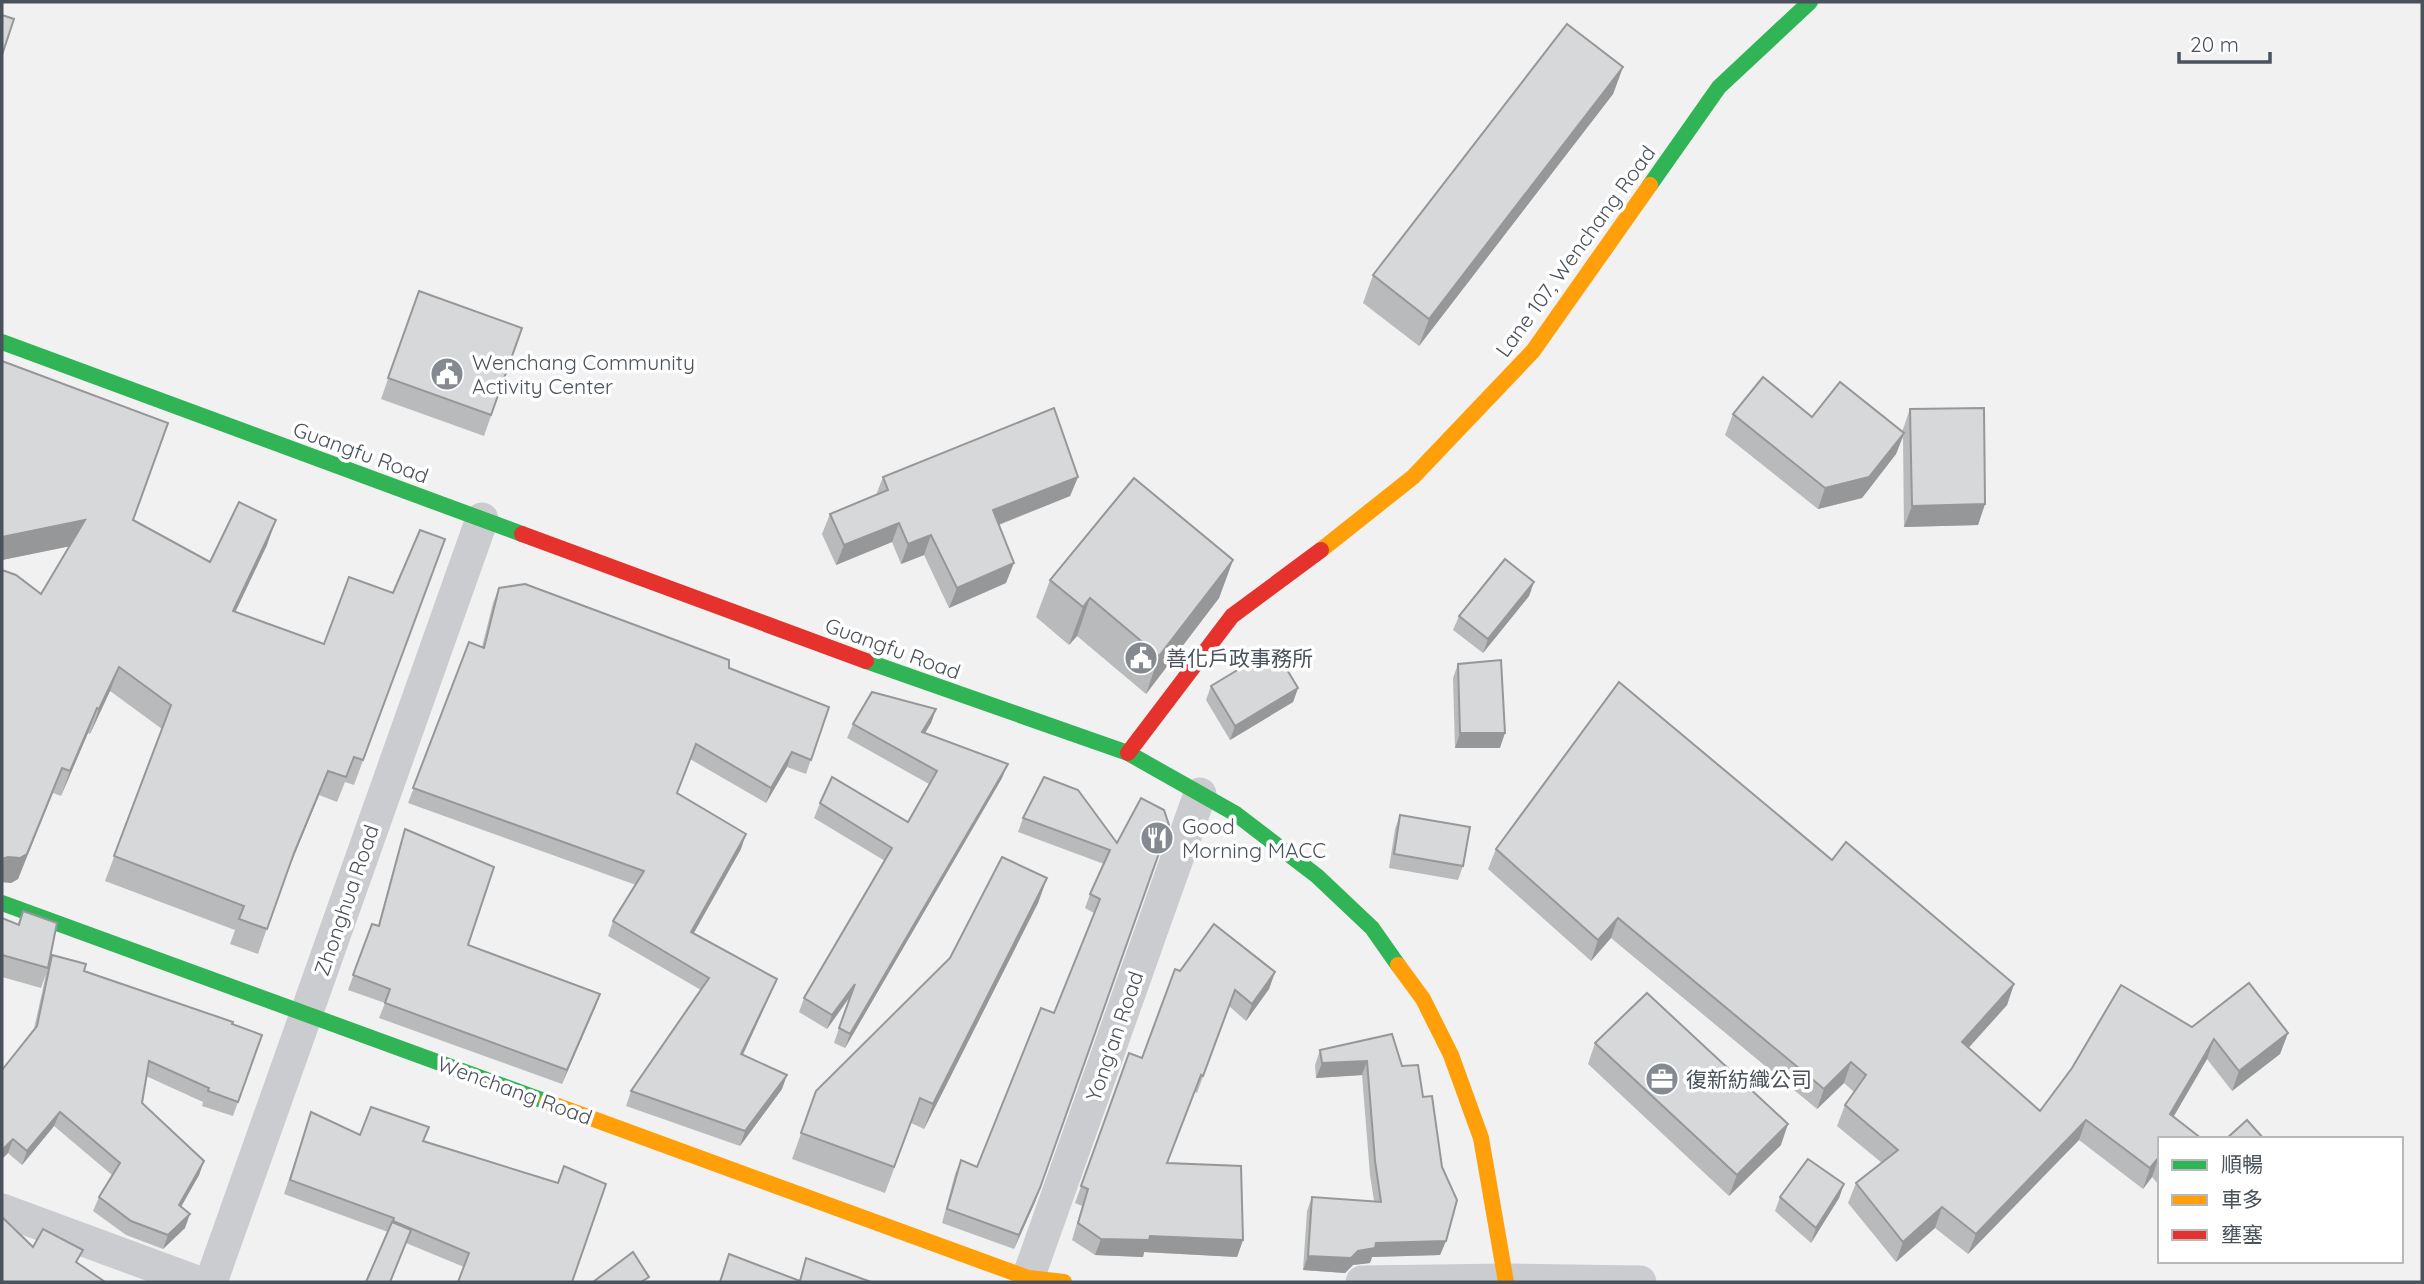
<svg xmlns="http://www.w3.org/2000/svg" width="2424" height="1284" font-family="Quicksand,'Noto Sans TC',sans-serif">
<rect width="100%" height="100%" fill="#f1f1f1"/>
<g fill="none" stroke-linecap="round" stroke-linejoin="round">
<!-- street -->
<g stroke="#cbcccf" stroke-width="33">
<path d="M2,1210L197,1282"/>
<path d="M1028,1278L1200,794"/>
<path d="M211,1282L482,519"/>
<path d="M1362,1282L1506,1280L1640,1282"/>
</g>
<!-- fast -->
<g stroke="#30b455" stroke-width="16">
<path d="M1650,185L1719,87L1810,2"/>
<path d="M2,342L522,534"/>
<path d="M866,661L1128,753L1236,814L1317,876L1372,928L1398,965"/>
<path d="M2,903L547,1102"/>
</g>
<!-- slow -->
<g stroke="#ff9f0a" stroke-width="16">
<path d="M1321,550L1413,477L1533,351L1650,185"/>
<path d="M1398,965L1423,999L1451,1055L1481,1138L1506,1282"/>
<path d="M547,1102L1028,1278L1064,1282"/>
</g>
<!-- jam -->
<g stroke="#e5322d" stroke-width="16">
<path d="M522,534L866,661"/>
<path d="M1128,753L1232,616L1321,550"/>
</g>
</g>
<!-- wall -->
<g fill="#b9babb">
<path d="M1623,67L1613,94L1419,346L1363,303L1373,275Z"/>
<path d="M419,291L522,328L484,436L381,399Z"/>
<path d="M2,361L133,520L210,562L267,545L235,612L324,644L393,593L445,539L354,785L345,782L337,802L319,795L286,874L258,954L230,944L235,930L105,881L162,729L110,691L90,734L88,733L61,796L53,793L18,879L11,883L2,882V570L41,594L70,546L2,560Z"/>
<path d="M1910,409L1985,504L1978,525L1904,527L1903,437L1896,454L1862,498L1818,509L1725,435L1733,414L1812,417L1902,432Z"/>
<path d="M883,477H1078L1070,496L999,525L1006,583L949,608L924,555L901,564L892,542L836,565L822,534L830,514L876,495Z"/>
<path d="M1233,560L1219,598L1146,694L1077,636L1069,645L1036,617L1050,580Z"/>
<path d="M1534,582L1529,596L1483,653L1453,630L1459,616Z"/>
<path d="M499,588L729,668L829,707L806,774L787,767L766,803L690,759L677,793L741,849L693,934L777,979L771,993L743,1055L782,1089L740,1146L626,1106L631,1091L701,990L608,936L613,921L636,885L408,803L469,642L482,647L493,603Z"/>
<path d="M1458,664L1500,748H1455L1453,678Z"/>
<path d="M1211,686L1298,688L1293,702L1230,740L1206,700Z"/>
<path d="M936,709L931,723L925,733L1002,778L845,1048L834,1043L849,998L827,1029L799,1012L804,998L885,861L814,818L820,803L908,822L929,784L847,738L853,724Z"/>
<path d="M1400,815L1463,866L1458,880L1389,868L1395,829Z"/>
<path d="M1023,818L1117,843L1035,1202L1014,1249L942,1223L955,1174L961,1160L977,1167L1054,1013L1094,913L1085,908L1090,894L1104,864L1018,832Z"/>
<path d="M405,829L468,945L600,994L562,1084L379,1018L385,1003L348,990L372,924L378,926L400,844Z"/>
<path d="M1496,849L1832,860L2014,984L2007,1005L1968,1048L2040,1111L2192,1027L2288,1033L2280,1054L2232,1091L2207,1059L2160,1139V1186L2152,1177L2143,1189L2079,1140L1968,1254L1935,1228L1896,1262L1848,1203L1856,1183L1882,1163L1837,1126L1845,1105L1854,1092L1844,1083L1817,1109L1611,938L1591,961L1488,869Z"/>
<path d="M1047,878L1038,903L924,1129L911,1123L885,1193L792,1159L816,1091Z"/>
<path d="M23,911L49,964L52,955L84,971L262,1035L233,1116L202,1106L203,1102L146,1076L142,1103L204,1161L199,1175L181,1207L185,1228L163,1249L126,1235L93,1211L99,1197L112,1175L54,1126L22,1165L8,1153L2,1159V1070L34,1029L46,974L41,988L2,977V918L17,925Z"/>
<path d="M1180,971L1275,972L1269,989L1246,1021L1229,1006L1197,1093L1195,1092L1167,1163L1243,1240L1237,1257L1144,1252L1143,1257L1095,1255L1072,1240L1082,1206L1075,1203L1129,1053L1142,1058Z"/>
<path d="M1392,1034L1446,1241L1440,1255L1372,1257L1370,1263L1353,1265L1345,1273L1303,1270L1307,1211L1312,1197L1374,1201L1370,1175L1362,1075L1316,1078L1315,1065L1320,1050Z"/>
<path d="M1595,1043L1781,1145L1729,1196L1588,1064Z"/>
<path d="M311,1112L360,1135L424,1141L557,1183L606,1184L464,1267L406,1243L388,1232L284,1194Z"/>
<path d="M1844,1184L1839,1198L1811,1243L1775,1211L1780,1197Z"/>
</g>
<!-- shaded-wall -->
<g fill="#969799">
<path d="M1623,67L1613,94L1419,346L1429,319Z"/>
<path d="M1904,433L1896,454L1862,498L1818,509L1825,488Z"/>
<path d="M1078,477L1070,496L985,530L993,510Z"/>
<path d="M1985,504L1978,525L1904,527L1912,506Z"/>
<path d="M85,520L76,545L2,560V537Z"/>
<path d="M276,520L267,545L224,636L233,611Z"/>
<path d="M899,523L892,542L836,565L844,545Z"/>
<path d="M931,535L924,555L901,564L908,544Z"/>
<path d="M1233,560L1219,598L1146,694L1159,656Z"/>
<path d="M1014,563L1006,583L949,608L957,588Z"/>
<path d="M1534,582L1529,596L1483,653L1488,639Z"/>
<path d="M1090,598L1077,636L1069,645L1083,607Z"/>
<path d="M119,667L110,691L90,734L99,709Z"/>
<path d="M1298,688L1293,702L1230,740L1235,726Z"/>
<path d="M97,708L88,733L61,796L70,771Z"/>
<path d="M936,709L931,723L917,746L922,732Z"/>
<path d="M1460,733H1505L1500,748H1455Z"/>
<path d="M792,752L787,767L766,803L771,788Z"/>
<path d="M1008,764L1002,778L845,1048L850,1034Z"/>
<path d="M62,768L18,879L11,883L2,882V859Z"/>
<path d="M328,771L319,795L285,878L294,853Z"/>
<path d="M746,834L741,849L686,947L691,932Z"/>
<path d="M1047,878L1038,903L924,1129L933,1104Z"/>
<path d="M1618,918L1611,938L1591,961L1598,940Z"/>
<path d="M1275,972L1269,989L1246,1021L1252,1004Z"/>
<path d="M777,979L771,993L736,1069L741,1054Z"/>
<path d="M855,984L849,998L827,1029L832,1015Z"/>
<path d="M2014,984L2007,1005L1955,1063L1962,1042Z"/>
<path d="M600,994L595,1008L562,1084L567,1070Z"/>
<path d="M2288,1033L2280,1054L2232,1091L2239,1071Z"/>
<path d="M2214,1039L2207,1059L2163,1135L2170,1114Z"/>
<path d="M1367,1061L1362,1075L1316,1078L1322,1063Z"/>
<path d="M1851,1062L1844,1083L1817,1109L1824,1089Z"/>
<path d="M787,1075L782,1089L740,1146L745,1131Z"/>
<path d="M60,1112L54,1126L22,1165L27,1151Z"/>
<path d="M2086,1120L2079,1140L1968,1254L1976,1234Z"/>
<path d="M1788,1124L1781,1145L1729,1196L1737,1175Z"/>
<path d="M13,1139L8,1153L2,1159V1150Z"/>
<path d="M2159,1157L2152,1177L2143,1189L2150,1168Z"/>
<path d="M204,1161L199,1175L174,1219L179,1205Z"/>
<path d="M1844,1184L1839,1198L1811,1243L1816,1228Z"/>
<path d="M1040,1188L1035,1202L1014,1249L1019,1235Z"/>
<path d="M1942,1207L1935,1228L1896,1262L1903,1242Z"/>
<path d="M190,1214L185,1228L163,1249L168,1235Z"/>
<path d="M1150,1236L1243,1240L1237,1257L1144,1252L1143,1257L1095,1255L1101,1239Z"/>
<path d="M1446,1241L1440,1255L1372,1257L1370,1263L1353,1265L1345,1273L1303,1270L1308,1256L1358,1251L1376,1243Z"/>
</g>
<!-- building -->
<g fill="#d7d8da" stroke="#969799" stroke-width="2">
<path d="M2,15L14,19L2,55Z"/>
<path d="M1567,24L1623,67L1429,319L1373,275Z"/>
<path d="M419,291L522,328L491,415L388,378Z"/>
<path d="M2,361L168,423L133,520L210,562L239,502L276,520L233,611L324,644L349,577L393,593L420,530L445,539L363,760L354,757L346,777L328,771L294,853L267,929L239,919L244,906L114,856L171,705L119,667L99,709L97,708L70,771L62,768L27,854L20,858L8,857L2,859V570L16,575L41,594L85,520L2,537Z"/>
<path d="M1763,377L1812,417L1840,382L1904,433L1869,477L1825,488L1733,414Z"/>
<path d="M1054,408L1078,477L993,510L1014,563L957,588L931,535L908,544L899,523L844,545L830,514L888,490L883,477Z"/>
<path d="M1984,408L1985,504L1912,506L1910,409Z"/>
<path d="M1134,478L1233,560L1159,656L1090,598L1083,607L1050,580Z"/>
<path d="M1505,559L1534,582L1488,639L1459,616Z"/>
<path d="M525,584L729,660V668L829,707L811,760L792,752L771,788L696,744L677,793L746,834L691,932L777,979L741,1054L787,1075L745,1131L631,1091L709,978L613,921L644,871L413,788L469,642L484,648L499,588Z"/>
<path d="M1274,648L1298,688L1235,726L1211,686Z"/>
<path d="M1501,660L1505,733H1460L1458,664Z"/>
<path d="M1619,682L1832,860L1846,842L2014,984L1962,1042L2040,1111L2072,1068L2121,985L2192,1027L2249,983L2288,1033L2239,1071L2214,1039L2170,1114L2202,1139H2160V1158L2159,1157L2150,1168L2086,1120L1976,1234L1942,1207L1903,1242L1856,1183L1898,1150L1845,1105L1866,1075L1851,1062L1824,1089L1618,918L1598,940L1496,849Z"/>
<path d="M872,692L936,709L922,732L1008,764L850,1034L839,1028L855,984L832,1015L804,998L892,848L820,803L832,777L908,822L937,771L853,724Z"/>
<path d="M1044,777L1078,790L1117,843L1141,798L1164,810L1169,825L1040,1188L1019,1235L947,1209L961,1160L977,1167L1041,1008L1054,1013L1100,899L1090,894L1110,850L1023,818Z"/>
<path d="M1400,815L1470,827L1463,866L1394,854Z"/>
<path d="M405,829L494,867L468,945L600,994L567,1070L385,1003L390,989L353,975L372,924L379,926Z"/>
<path d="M1002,857L1047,878L933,1104L920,1098L894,1167L801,1133L816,1091L950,958Z"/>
<path d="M23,911L57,923L48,968L2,955V918L19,925Z"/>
<path d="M1214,924L1275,972L1252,1004L1235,990L1203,1076L1201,1075L1167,1163L1241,1166L1243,1240L1150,1236L1149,1240L1101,1239L1078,1223L1088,1189L1081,1186L1129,1053L1142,1058L1175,969L1180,971Z"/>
<path d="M52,955L86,964L84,971L233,1022L232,1024L262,1035L238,1102L208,1091L209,1088L149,1061L142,1103L204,1161L179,1205L190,1214L168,1235L131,1221L99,1197L120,1163L60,1112L27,1151L13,1139L2,1150V1070L37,1026Z"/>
<path d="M1647,993L1788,1124L1737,1175L1595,1043Z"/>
<path d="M1392,1034L1402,1066L1418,1065L1423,1097L1432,1096L1442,1167L1457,1200L1446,1241L1376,1243L1375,1248L1358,1251L1351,1258L1308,1256L1312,1197L1381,1202L1375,1161L1367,1061L1322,1063L1320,1050Z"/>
<path d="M371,1107L429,1127L423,1141L558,1183L564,1166L606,1184L572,1282H458L469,1253L393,1221L394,1218L290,1180L311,1112L360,1135Z"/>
<path d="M2247,1120L2264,1139H2226Z"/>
<path d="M1808,1159L1844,1184L1816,1228L1780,1197Z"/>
<path d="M2,1217L33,1247L43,1229L83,1250L76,1262L105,1282H2Z"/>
<path d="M392,1222L411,1230L390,1282H366Z"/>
<path d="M633,1252L649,1277L641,1282H593Z"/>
<path d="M729,1254L800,1281L806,1258L871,1282H720Z"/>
</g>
<!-- icons -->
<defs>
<symbol id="civic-disc" viewBox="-11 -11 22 22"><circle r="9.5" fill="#848a90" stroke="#fff"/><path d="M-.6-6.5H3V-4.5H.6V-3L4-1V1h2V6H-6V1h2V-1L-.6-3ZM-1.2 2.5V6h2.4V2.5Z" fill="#fff"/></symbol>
<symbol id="restaurant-disc" viewBox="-11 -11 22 22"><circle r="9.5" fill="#848a90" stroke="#fff"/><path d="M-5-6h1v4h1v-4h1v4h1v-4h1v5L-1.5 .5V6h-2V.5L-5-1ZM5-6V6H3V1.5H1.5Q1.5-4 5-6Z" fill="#fff"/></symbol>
<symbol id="office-disc" viewBox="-11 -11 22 22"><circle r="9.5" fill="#848a90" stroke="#fff"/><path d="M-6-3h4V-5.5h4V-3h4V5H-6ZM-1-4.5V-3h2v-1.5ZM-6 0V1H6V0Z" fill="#fff"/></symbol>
</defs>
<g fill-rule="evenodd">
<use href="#civic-disc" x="428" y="355" width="38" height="38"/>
<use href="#civic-disc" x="1122" y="639" width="38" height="38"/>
<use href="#restaurant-disc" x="1138" y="819" width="38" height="38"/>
<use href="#office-disc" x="1643" y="1060" width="38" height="38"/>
</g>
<g text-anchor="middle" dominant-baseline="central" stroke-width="7" stroke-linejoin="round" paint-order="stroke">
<!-- street labels -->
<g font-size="21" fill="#4a525b" stroke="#fff">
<text transform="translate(1575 251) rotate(-54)">Lane 107, Wenchang Road</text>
<text transform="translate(361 452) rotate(20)">Guangfu Road</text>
<text transform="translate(893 648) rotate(20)">Guangfu Road</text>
<text transform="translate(346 900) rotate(-71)">Zhonghua Road</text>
<text transform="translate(1114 1036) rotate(-71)">Yong'an Road</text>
<text transform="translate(515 1090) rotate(20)">Wenchang Road</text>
</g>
<!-- poi labels -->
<g font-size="21" fill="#4a525b" stroke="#fff" text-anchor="start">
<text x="472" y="362">Wenchang Community<tspan x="472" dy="24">Activity Center</tspan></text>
<text x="1166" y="658">善化戶政事務所</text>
<text x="1182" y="826">Good<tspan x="1182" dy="24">Morning MACC</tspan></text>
<text x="1686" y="1079">復新紡織公司</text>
</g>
</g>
<!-- border -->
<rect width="2424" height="1284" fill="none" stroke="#4a525b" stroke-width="7"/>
<!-- legend -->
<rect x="2158" y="1137" width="245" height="126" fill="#ffffff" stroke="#b7babd" stroke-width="2"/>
<rect x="2172" y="1160" width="35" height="10" fill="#30b455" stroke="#b7babd" stroke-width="2"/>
<text x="2221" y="1172" font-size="21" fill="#4a525b">順暢</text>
<rect x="2172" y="1195" width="35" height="10" fill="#ff9f0a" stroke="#b7babd" stroke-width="2"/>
<text x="2221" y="1207" font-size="21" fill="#4a525b">車多</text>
<rect x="2172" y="1230" width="35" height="10" fill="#e5322d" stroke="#b7babd" stroke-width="2"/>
<text x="2221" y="1242" font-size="21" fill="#4a525b">壅塞</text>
<!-- scale -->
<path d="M2179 52v10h91v-10" fill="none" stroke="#4a525b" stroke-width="3.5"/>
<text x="2190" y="52" font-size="21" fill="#4a525b" stroke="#ffffff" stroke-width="5" paint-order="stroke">20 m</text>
</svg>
